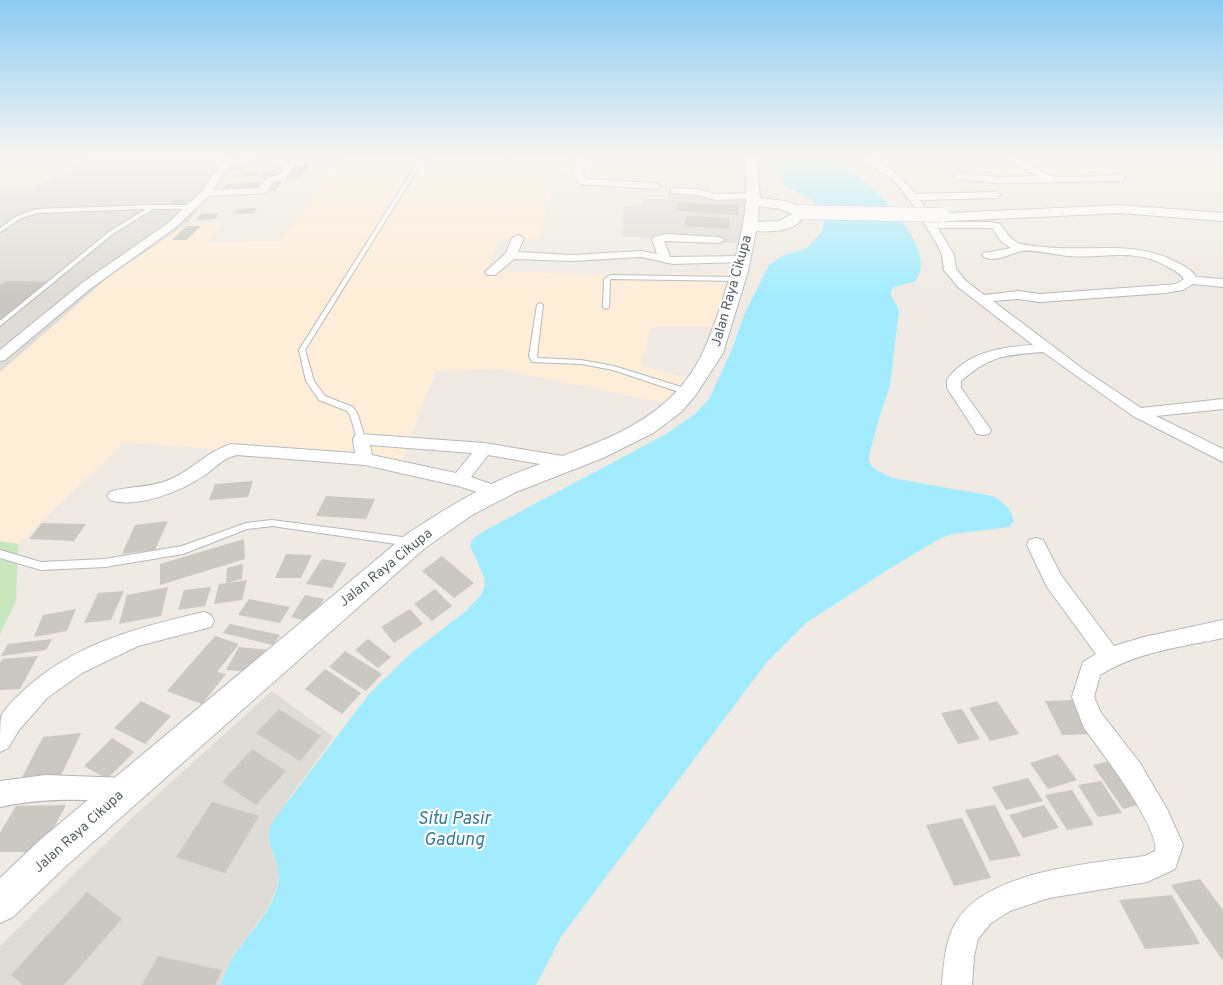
<svg xmlns="http://www.w3.org/2000/svg" width="1223" height="985" font-family="Overpass,sans-serif">
<rect width="100%" height="100%" fill="#efeae3"/>
<!-- commercial -->
<path fill="#feedd9" d="M344,157H573L570,174L556,175L539,239L498,240L487,271L637,275L737,273L714,327H652L640,365L685,377L666,403L498,369L436,371L400,465L125,442L18,544L0,541V372L107,278L188,223H223L206,242L281,241Z"/>
<!-- industrial -->
<g fill="#dfdcd8">
<path d="M91,157H233L188,223L107,278L0,372V188H33Z"/>
<path d="M666,189H692L693,194L750,195L744,244L622,236L624,206L643,205V199H668Z"/>
<path d="M272,691L334,737L288,799L269,841L279,869L277,888L268,908L234,955L220,985H0V946L134,816Z"/>
</g>
<!-- green -->
<path fill="#c8e7bf" d="M0,541L18,544L16,601L0,634Z"/>
<!-- water -->
<path fill="#a3ecff" d="M775,157H842C847,172 859,176 871,186C890,204 939,257 914,282L894,287L891,291V296L899,310L890,386L881,412L869,455V461L873,468L892,478L993,496C1004,503 1011,508 1014,522L1009,527L952,534L941,538L889,569L806,623L766,663L561,937L536,985H220C225,975 229,963 235,954C249,933 270,913 277,888C285,859 261,848 272,822L369,694L410,654L466,611L481,595L485,585L484,577L470,546L473,539L482,532L666,434L696,413L709,399L730,354L745,313L769,265L782,256L807,248L822,231L824,223L819,208L813,201L785,186Z"/>
<!-- building -->
<g fill="#cbc7c3">
<path d="M244,157H260L261,158L258,162L239,163Z"/>
<path d="M250,163L245,170H230L235,164Z"/>
<path d="M310,165L299,178L284,179L293,166Z"/>
<path d="M282,171L278,177L260,178L265,172Z"/>
<path d="M258,172L255,176L231,177L234,173Z"/>
<path d="M255,182H261L258,186H261L258,191H249L252,186L248,191L221,192L227,184Z"/>
<path d="M272,182H282L275,191H264Z"/>
<path d="M174,200H187L181,205H167Z"/>
<path d="M678,202L738,205V215L677,211Z"/>
<path d="M257,208L254,213L234,214L238,209Z"/>
<path d="M219,213L215,219L196,220L201,214Z"/>
<path d="M686,216L729,218V229L684,226Z"/>
<path d="M186,226H201L187,240H172Z"/>
<path d="M7,281L49,282L0,320V285Z"/>
<path d="M253,481L248,497L209,500L215,484Z"/>
<path d="M326,496L375,499L366,519L316,516Z"/>
<path d="M168,521L155,550L122,554L135,525Z"/>
<path d="M42,523L86,524L74,541L29,539Z"/>
<path d="M244,539L245,559L160,585V564Z"/>
<path d="M286,554L312,555L301,578H275Z"/>
<path d="M442,556L474,583L454,598L422,571Z"/>
<path d="M322,559L347,563L332,588L306,584Z"/>
<path d="M243,564L242,579L226,583L227,568Z"/>
<path d="M247,580L242,600L214,604L219,584Z"/>
<path d="M168,587L161,616L119,624L127,595Z"/>
<path d="M211,587L205,606L178,610L184,590Z"/>
<path d="M435,589L452,606L432,621L414,604Z"/>
<path d="M124,591L111,620L84,623L98,593Z"/>
<path d="M305,595L324,599L310,622L291,617Z"/>
<path d="M249,599L290,607L280,623L238,615Z"/>
<path d="M76,609L67,631L34,637L43,615Z"/>
<path d="M410,609L423,624L394,643L381,627Z"/>
<path d="M230,624L280,635L273,645L223,633Z"/>
<path d="M215,636L239,644L217,672L226,674L202,704L167,691Z"/>
<path d="M52,639L46,650L1,656L8,644Z"/>
<path d="M368,639L391,657L378,668L355,650Z"/>
<path d="M239,647L269,650L257,672L226,670Z"/>
<path d="M345,651L382,674L366,691L329,667Z"/>
<path d="M38,656L20,689L0,690V663L2,659Z"/>
<path d="M325,669L361,693L342,714L305,689Z"/>
<path d="M1075,700L1093,734L1062,735L1045,701Z"/>
<path d="M141,701L171,716L145,744L114,728Z"/>
<path d="M997,701L1019,734L990,741L969,708Z"/>
<path d="M279,709L321,736L300,761L256,733Z"/>
<path d="M962,709L980,739L958,744L941,713Z"/>
<path d="M81,733L59,780L19,783L43,737Z"/>
<path d="M112,738L134,752L107,779L84,766Z"/>
<path d="M252,749L286,771L256,805L222,782Z"/>
<path d="M1058,754L1077,780L1048,789L1030,763Z"/>
<path d="M1114,760L1145,803L1123,809L1093,765Z"/>
<path d="M1028,778L1043,801L1006,810L992,787Z"/>
<path d="M1101,781L1122,813L1098,817L1078,785Z"/>
<path d="M1072,790L1094,825L1067,830L1045,795Z"/>
<path d="M212,802L259,816L225,873L176,857Z"/>
<path d="M66,805L41,852H0V833L16,806Z"/>
<path d="M995,805L1021,856L990,861L965,810Z"/>
<path d="M1044,805L1059,828L1023,838L1009,815Z"/>
<path d="M962,818L991,878L954,886L926,825Z"/>
<path d="M1200,879L1223,910V961L1171,885Z"/>
<path d="M87,892L122,919L64,985H23L11,975Z"/>
<path d="M1172,895L1200,944L1145,949L1119,900Z"/>
<path d="M158,956L222,970L215,985H142Z"/>
</g>
<g fill="none" stroke-linecap="round" stroke-linejoin="round">
<defs>
<g id="lane">
<path d="M421,157H425L305,350L314,381L325,396L353,407L358,415L365,439L361,442L357,439L350,415L347,411L319,400L306,381L299,350Z"/>
<path d="M150,205H191L194,207L191,209H153L114,233L0,326V321L110,231L146,209L38,213L21,218L0,232V228L17,216L37,209Z"/>
<path d="M610,275L738,277L741,279L738,281L611,279L610,280L609,307L606,309L603,307L604,279Z"/>
<path d="M540,303L543,305L537,356L538,358L581,360L614,366L691,390L692,392L688,394H685L613,370L581,364L532,362L529,356L537,305Z"/>
<path d="M272,520L410,538L413,539L415,542L413,545L410,546L272,526L247,529L183,554L105,567L41,570L0,558V550L41,562L105,559L182,546L246,523Z"/>
</g>
<g id="street">
<path d="M226,157H235L213,190L259,188L267,178L280,174L284,167L273,166L271,164L276,157H284L282,162L293,163L295,165L286,178L273,182L266,193L209,196L176,227L90,289L5,360L0,361V350L82,283L168,223L202,191Z"/>
<path d="M577,157H586L583,174L585,179L655,183L660,186L655,189L579,184L573,174Z"/>
<path d="M859,157C881,155 902,179 916,194L996,192L1001,195L996,198L920,200L934,222H992L1000,224C1005,231 1010,239 1018,243C1026,246 1037,246 1045,247C1088,252 1135,240 1174,261C1182,265 1192,269 1196,277L1223,279V287L1193,284L1183,290L1165,293L1040,302L1018,299L993,301L1087,372L1141,408L1223,399V409L1156,416L1223,449V462L1133,416L1043,352C1005,355 991,355 961,381V388L991,430L989,434L983,435L977,434L947,388V380C966,352 1002,347 1033,345L958,287L944,270L942,255L937,244L909,199L891,178ZM938,228H992L1001,241L1011,248L984,253L982,255C991,265 1012,253 1022,251C1030,249 1058,255 1068,256C1103,259 1133,247 1166,266C1172,269 1180,273 1184,279L1176,284L1165,285L1040,294L1018,291L984,295L966,281L956,269L954,255Z"/>
<path d="M1001,157C1025,155 1033,169 1051,176C1060,179 1108,175 1121,175L1126,178L1121,181L999,183L957,179L952,176L957,173L999,177L1039,176Z"/>
<path d="M675,188L697,189L715,194L753,193L758,196L753,199L715,200L697,195L671,193V189Z"/>
<path d="M666,234L719,237L725,240L719,243L664,241L670,257L743,256L749,259L743,262L673,264L641,257L572,261L514,259L495,275H487L485,272L506,253L512,238L518,235L524,238L518,252L572,255L641,251L657,254L652,239L654,237Z"/>
<path d="M361,434L484,443L569,457L575,459L577,463L575,467L569,469L488,455L471,477L502,488L505,492L502,496L496,498L458,486L365,465L237,455C224,457 215,468 205,475C182,491 137,509 110,500L107,496L110,492C130,485 149,489 171,479C192,470 208,451 231,444L355,453L353,439L355,435ZM370,445L472,453L456,473L372,455Z"/>
<path d="M1036,538L1043,540L1061,575L1114,646L1144,637L1223,620V638C1181,647 1136,652 1100,675L1094,697L1101,713L1140,763L1168,811L1183,845L1175,869L1147,882L1049,898L1010,911L991,923L978,939L974,956L972,985H942C944,963 945,938 958,919C990,871 1092,863 1145,856L1155,851C1161,830 1099,748 1084,728L1072,697L1083,662L1096,654L1047,587L1027,545L1029,540Z"/>
<path d="M204,612L211,615L214,621L211,627L138,646L82,673L47,698L19,730L8,748L0,752C0,742 0,726 1,717C4,708 16,698 23,691C73,644 139,627 204,612Z"/>
<path d="M46,775L125,778L134,781L137,790L134,799L125,802C83,799 42,798 0,807V781Z"/>
</g>
<g id="secondary">
<path d="M745,157H757L760,198C774,200 796,200 806,212C802,217 805,217 800,221C790,232 770,232 756,231L748,271L723,353L695,396L681,412L653,433L603,458L516,492L472,515L425,548L66,866L13,917L0,923V878L40,840L407,534C437,514 466,496 498,481C559,453 632,441 679,389C702,363 711,334 722,302C732,270 743,236 746,202C747,188 745,172 745,157ZM759,206L780,209L792,214L779,221L758,222Z"/>
<path d="M1119,205L1223,213V221L1119,213L931,222L926,221L924,218L926,215L931,214Z"/>
</g>
</defs>
<!-- lane casing -->
<use href="#lane" stroke="#b4b8bb" stroke-width="2"/>
<!-- street casing -->
<use href="#street" stroke="#b4b8bb" stroke-width="2"/>
<!-- secondary casing -->
<use href="#secondary" stroke="#b2b8bb" stroke-width="2"/>
<!-- lane -->
<use href="#lane" fill="#fff" fill-rule="evenodd"/>
<!-- street -->
<use href="#street" fill="#fff" fill-rule="evenodd"/>
<!-- secondary -->
<use href="#secondary" fill="#fff" fill-rule="evenodd"/>
<defs>
<path id="secondary-bridge" d="M799,212L942,215"/>
</defs>
<!-- secondary-bridge casing -->
<use href="#secondary-bridge" stroke="#b2b8bb" stroke-width="15" stroke-linecap="butt"/>
<!-- secondary-bridge -->
<use href="#secondary-bridge" stroke="#fff" stroke-width="14"/>
</g>
<!-- sky -->
<linearGradient id="sky" x2="0" y2="1"><stop stop-color="#8ccaf1"/><stop offset="0.53" stop-color="#f8f6f2"/><stop offset="1" stop-color="#f8f6f2" stop-opacity="0"/></linearGradient>
<rect width="1223" height="295" fill="url(#sky)"/>
<g text-anchor="middle" dominant-baseline="central" stroke-width="4.5" stroke-linejoin="round" paint-order="stroke">
<!-- street labels -->
<g font-size="14" fill="#5b6264" stroke="#fff">
<text transform="translate(732 291) rotate(-74)">Jalan Raya Cikupa</text>
<text transform="translate(386 568) rotate(-39)">Jalan Raya Cikupa</text>
<text transform="translate(79 832) rotate(-42)">Jalan Raya Cikupa</text>
</g>
<!-- near-water labels -->
<g font-size="18" font-style="italic" fill="#367c99" stroke="#fff">
<text x="454" y="819">Situ Pasir<tspan x="454" dy="21">Gadung</tspan></text>
</g>
</g>
</svg>
